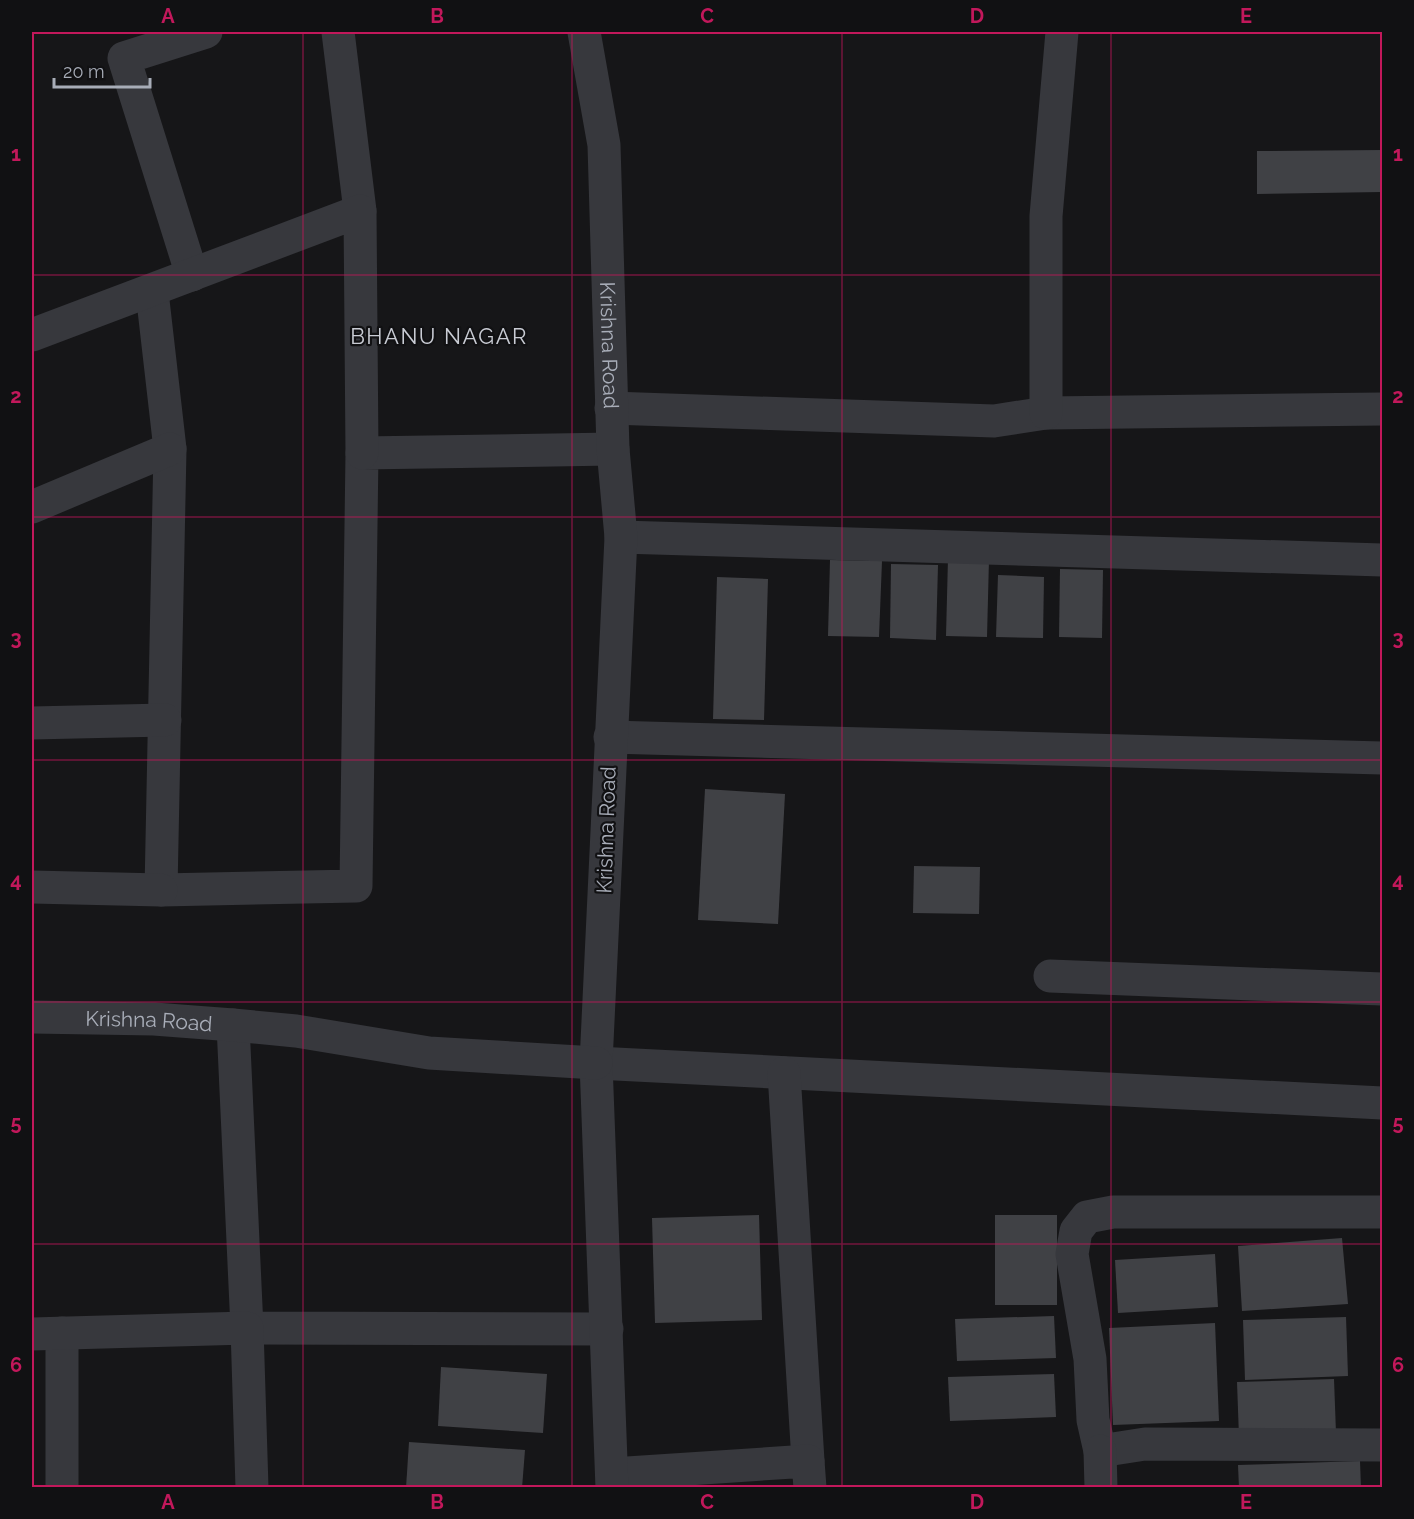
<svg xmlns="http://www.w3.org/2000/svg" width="1414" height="1519" font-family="Raleway,sans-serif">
<rect width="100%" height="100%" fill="#161618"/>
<!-- building -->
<g fill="#404145">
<path d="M1382,150V192L1257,194V151Z"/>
<path d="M948,558L989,559L987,637L946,636Z"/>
<path d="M830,560L882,561L879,637L828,636Z"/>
<path d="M891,564L938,565L936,640L890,638Z"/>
<path d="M1060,569L1103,570L1102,638L1059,637Z"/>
<path d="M998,575L1044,577L1043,638L996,637Z"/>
<path d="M717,577L768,579L764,720L713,719Z"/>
<path d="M705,789L785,794L778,924L698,920Z"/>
<path d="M914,866L980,867L979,914L913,913Z"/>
<path d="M759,1215L762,1320L655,1323L652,1218Z"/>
<rect x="995" y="1215" width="62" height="90"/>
<path d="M1342,1238L1348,1304L1242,1311L1238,1246Z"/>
<path d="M1215,1254L1218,1307L1118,1313L1115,1260Z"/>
<path d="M1054,1316L1056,1358L957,1361L955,1319Z"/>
<path d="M1346,1317L1348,1376L1245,1380L1243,1320Z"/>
<path d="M1215,1323L1219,1421L1113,1425L1109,1328Z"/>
<path d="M441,1367L547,1374L543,1433L438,1426Z"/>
<path d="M1054,1374L1056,1417L950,1421L948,1377Z"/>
<path d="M1334,1379L1336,1433L1239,1437L1237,1382Z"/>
<path d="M409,1442L525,1450L522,1488H406Z"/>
<path d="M1360,1461L1361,1488H1239L1238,1465Z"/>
</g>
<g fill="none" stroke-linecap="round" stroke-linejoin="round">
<!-- minor -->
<g stroke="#37383d" stroke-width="33">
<path d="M338,32L360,211"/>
<path d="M192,275L124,58L206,32"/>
<path d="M152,292L170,449L161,890L356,886L362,453L613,449"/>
<path d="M32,335L360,211L362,453"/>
<path d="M611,408L994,421L1046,413L1382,409"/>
<path d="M1046,413V216L1062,32"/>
<path d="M32,507L170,449"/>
<path d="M621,537L1382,560"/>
<path d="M32,723L165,720"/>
<path d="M610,737L1382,758"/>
<path d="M32,887L161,890"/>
<path d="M1050,976L1382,989"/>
<path d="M233,1025L247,1328L607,1329"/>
<path d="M596,1063L1382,1103"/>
<path d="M784,1073L808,1461"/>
<path d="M1382,1212H1113L1087,1217L1076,1231L1072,1254L1090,1359L1093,1420L1100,1451L1145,1444L1382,1445"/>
<path d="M62,1333V1488"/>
<path d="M32,1334L247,1328L252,1488"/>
<path d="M1100,1451L1101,1488"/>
<path d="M612,1474L808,1461L810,1488"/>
</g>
<!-- tertiary -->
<g stroke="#37383d" stroke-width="33">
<path id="s1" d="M584,32L604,145L613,449L621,537L596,1063L612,1488"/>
<path id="s2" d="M32,1017L154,1019L233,1025L296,1031L429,1053L596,1063"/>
</g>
</g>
<!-- grid -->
<path fill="none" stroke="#c2185b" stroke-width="1.5" stroke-opacity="0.55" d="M303,32V1488M572,32V1488M842,32V1488M1111,32V1488M32,275H1382M32,517H1382M32,760H1382M32,1002H1382M32,1244H1382"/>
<g text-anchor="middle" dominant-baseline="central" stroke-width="4.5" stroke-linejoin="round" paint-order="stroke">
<!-- street labels -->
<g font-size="21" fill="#a8adb8" stroke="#111113">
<text stroke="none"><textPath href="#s1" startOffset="315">Krishna Road</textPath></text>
<text transform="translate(606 830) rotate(-88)">Krishna Road</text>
<text stroke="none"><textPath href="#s2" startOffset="117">Krishna Road</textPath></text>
</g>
<!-- neighbourhood labels -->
<g font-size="22" letter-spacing="1.5" fill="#c9ccd4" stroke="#111113">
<text x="439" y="336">BHANU NAGAR</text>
</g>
</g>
<!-- border -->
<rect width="1414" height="1519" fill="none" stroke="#111113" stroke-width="66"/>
<!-- scale -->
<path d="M54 78v9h96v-9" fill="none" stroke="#a8adb8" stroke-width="3"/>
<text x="63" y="78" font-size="18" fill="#a8adb8" stroke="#111113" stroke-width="4.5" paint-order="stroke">20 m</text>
<rect x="33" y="33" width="1348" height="1453" fill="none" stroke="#c2185b" stroke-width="2"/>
<g font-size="20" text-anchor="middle" font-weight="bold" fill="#c2185b">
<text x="168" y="23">A</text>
<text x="437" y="23">B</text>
<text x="707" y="23">C</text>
<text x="977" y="23">D</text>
<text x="1246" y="23">E</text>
<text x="16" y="161">1</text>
<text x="1398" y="161">1</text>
<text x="16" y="403">2</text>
<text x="1398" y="403">2</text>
<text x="16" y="645">3</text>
<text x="1398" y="645">3</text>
<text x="16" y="887">4</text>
<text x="1398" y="887">4</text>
<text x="16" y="1130">5</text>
<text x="1398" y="1130">5</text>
<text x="16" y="1372">6</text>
<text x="1398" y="1372">6</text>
<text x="168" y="1509">A</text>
<text x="437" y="1509">B</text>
<text x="707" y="1509">C</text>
<text x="977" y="1509">D</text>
<text x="1246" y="1509">E</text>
</g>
</svg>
